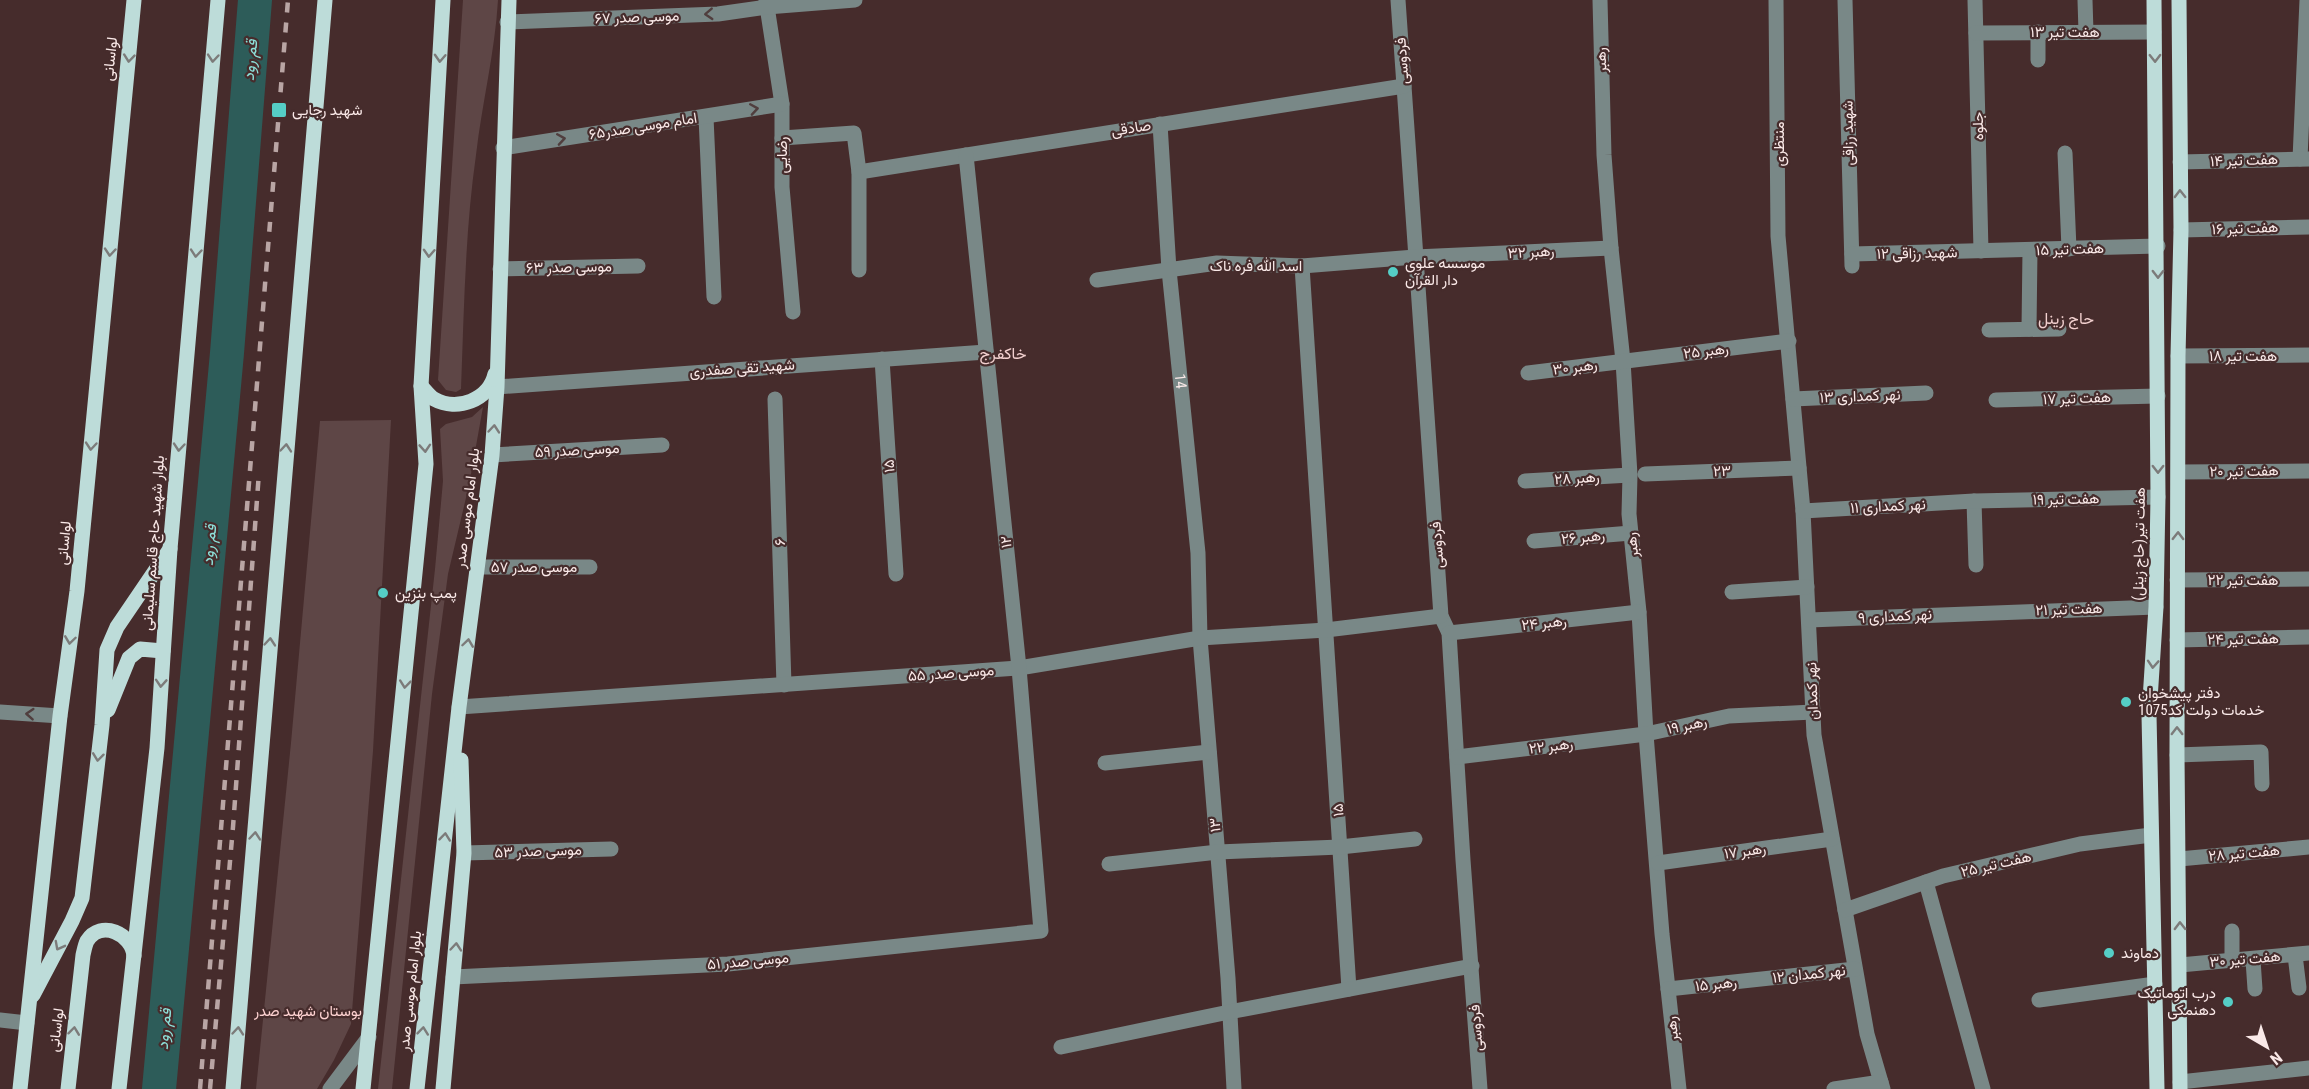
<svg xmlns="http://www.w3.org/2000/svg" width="2309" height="1089" font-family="'Roboto Condensed',Vazirmatn,sans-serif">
<rect width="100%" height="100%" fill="#462c2c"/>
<!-- green -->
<g fill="#5e4646">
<path d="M463,0H498C495,52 482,103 476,155C465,232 464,311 461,389L456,392L446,390L438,380Z"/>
<path d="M483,407L469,485L448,574L432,694L392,1089H378L435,569L443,481L440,429L446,424L472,417Z"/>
<path d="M391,420L373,751L351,1024L334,1060L317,1089H256L291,743L320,421Z"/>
</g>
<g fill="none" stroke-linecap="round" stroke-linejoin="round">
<!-- river -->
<path stroke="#2d5c59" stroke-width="34" d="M159,1089L227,353L255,0"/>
<!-- minor -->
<g stroke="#798887" stroke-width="15">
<path d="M766,0L782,104V187L793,312"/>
<path d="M1398,0L1441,616L1449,633L1463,860L1480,1089"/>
<path d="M1600,0L1604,155L1611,248L1623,361L1630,475L1629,514L1639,612L1646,734L1662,934L1679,1089"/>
<path d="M1776,0L1778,236L1803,511L1814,735L1867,1034L1883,1089"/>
<path d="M1845,0L1852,266"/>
<path d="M1975,0L1981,251"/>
<path d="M2085,0L2086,32"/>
<path d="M507,22L718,14L767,7L855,0"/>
<path d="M1976,33L2154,32"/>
<path d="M2038,60V32"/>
<path d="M706,117L714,297"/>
<path id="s1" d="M1160,124L1169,270L1198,553L1200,638L1228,978L1234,1089"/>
<path d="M782,138L854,133L859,172V270"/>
<path d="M503,148L782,104"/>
<path d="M2065,153L2069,249"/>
<path d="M2300,159L2307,0"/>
<path d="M2180,162L2309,159"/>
<path d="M859,172L1404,86"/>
<path d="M2181,230L2309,227"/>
<path d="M1852,254L2158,246"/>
<path d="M1302,266L1349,989"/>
<path d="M500,269L638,266"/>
<path d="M1097,280L1217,263L1302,266L1415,257L1611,248"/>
<path d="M2029,329L2030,250"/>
<path d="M1989,330L2059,329"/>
<path d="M2178,356L2309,355"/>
<path d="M882,359L896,574"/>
<path d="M1528,373L1789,341"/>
<path d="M497,387L986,352"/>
<path d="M775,399L784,685"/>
<path d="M1793,399L1926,393"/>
<path d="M1996,400L2158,396"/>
<path d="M492,455L662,445"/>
<path d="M2179,472L2309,471"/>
<path d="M1645,474L1799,468"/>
<path d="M1525,481L1630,475"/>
<path d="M1974,501L1976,565"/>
<path d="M1803,511L1974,501L2158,497"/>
<path d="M1534,541L1631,533"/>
<path d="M478,567H590"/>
<path d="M2177,580L2309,579"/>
<path d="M1732,592L1807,587"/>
<path d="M1809,620L2156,607"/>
<path d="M1449,633L1639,612"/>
<path d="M2177,640L2309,637"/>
<path d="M459,707L1019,668L1200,638L1326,630L1441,616"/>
<path d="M0,712L60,716"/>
<path d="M2177,755L2261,752L2262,784"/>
<path d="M1457,757L1646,734L1729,716L1813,712"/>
<path d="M1105,763L1209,752"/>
<path d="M464,853L611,849"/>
<path d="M2179,859L2309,847"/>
<path d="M1658,863L1832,839"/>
<path d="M1109,864L1218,852L1340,847L1415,839"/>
<path d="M1926,882L1983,1089"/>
<path d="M1845,910L1943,876L2080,844L2151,835"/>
<path d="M2232,931V961"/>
<path d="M2295,955L2299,988"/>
<path d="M2253,960L2255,989"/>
<path d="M2180,965L2309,953"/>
<path d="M453,977L728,964L1041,931L1019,668L966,155"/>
<path d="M1668,989L1855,969"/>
<path d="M2039,1000L2155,984"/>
<path d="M0,1020L27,1023"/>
<path d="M1061,1047L1229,1012L1472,966"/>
<path d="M2180,1082L2309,1068"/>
<path d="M330,1089L369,1037"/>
<path d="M1834,1089L1881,1082"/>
</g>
<!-- major -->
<g stroke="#bddcd9" stroke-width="15">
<path d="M2154,0L2158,497L2156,607L2149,715L2157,1089"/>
<path d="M2179,0L2181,230L2178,356L2177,755L2180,1089"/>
<path d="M421,386C425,390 429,396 434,399C457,412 489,400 495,374"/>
<path d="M108,710L129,658L140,649L163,651"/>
<path d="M33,995L72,921L82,898L102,725L107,650L117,627L170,549"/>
<path d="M20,1089L60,716L77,591L134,0"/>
<path d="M68,1089L83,955C84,951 85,945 87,941C101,919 132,934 134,956"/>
<path d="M119,1089L157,748L170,549L218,0"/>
<path d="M233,1089L325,0"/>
<path d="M363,1089L426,464L421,386L443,0"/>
<path d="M417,1089L459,707L492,455L497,387L509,0"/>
<path d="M443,1089L464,853L461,760"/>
</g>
<!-- rail -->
<g stroke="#b9a5a4" stroke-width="4.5" stroke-dasharray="10 10" stroke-linecap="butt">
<path d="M200,1089L288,0"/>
<path d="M210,1089L233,827L259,472"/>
</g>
</g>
<!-- one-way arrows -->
<defs><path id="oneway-chevron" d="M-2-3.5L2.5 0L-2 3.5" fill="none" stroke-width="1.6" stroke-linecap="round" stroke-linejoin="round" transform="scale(1.5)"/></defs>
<g stroke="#503e3e">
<use href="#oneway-chevron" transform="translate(709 14) rotate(177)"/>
<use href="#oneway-chevron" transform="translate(754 109) rotate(-9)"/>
<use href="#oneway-chevron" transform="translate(561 139) rotate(-9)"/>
<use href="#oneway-chevron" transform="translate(30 714) rotate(-176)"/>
</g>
<g stroke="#7c7b7a">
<use href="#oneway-chevron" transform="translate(129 58) rotate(96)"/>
<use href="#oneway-chevron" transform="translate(213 58) rotate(95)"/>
<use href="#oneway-chevron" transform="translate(440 58) rotate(93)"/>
<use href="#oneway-chevron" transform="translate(2155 58) rotate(89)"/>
<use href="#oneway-chevron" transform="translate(2180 194) rotate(-91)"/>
<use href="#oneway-chevron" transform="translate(110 252) rotate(95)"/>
<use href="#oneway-chevron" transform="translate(196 253) rotate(95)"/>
<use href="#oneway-chevron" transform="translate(429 253) rotate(93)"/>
<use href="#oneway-chevron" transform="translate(2158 274) rotate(90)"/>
<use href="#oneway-chevron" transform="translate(494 429) rotate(-85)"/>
<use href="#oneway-chevron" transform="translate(91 446) rotate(95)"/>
<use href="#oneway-chevron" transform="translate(179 447) rotate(95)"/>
<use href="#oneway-chevron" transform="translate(286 448) rotate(-85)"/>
<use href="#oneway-chevron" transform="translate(425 448) rotate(86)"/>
<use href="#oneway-chevron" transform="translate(2158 469) rotate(90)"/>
<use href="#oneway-chevron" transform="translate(2178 536) rotate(-89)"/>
<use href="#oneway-chevron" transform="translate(70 640) rotate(98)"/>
<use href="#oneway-chevron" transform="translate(270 642) rotate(-85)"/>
<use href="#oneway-chevron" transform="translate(468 643) rotate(-82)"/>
<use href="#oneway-chevron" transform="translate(2153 664) rotate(94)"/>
<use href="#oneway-chevron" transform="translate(161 683) rotate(94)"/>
<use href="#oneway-chevron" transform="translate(405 684) rotate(96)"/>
<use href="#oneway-chevron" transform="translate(2177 731) rotate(-90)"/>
<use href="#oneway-chevron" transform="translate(98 757) rotate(97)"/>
<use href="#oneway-chevron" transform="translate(255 836) rotate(-85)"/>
<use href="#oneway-chevron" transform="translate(445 837) rotate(-84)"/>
<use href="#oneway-chevron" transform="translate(2180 926) rotate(-91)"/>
<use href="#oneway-chevron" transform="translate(59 946) rotate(118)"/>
<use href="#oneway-chevron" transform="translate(456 947) rotate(-85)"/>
<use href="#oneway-chevron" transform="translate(74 1031) rotate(-83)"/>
<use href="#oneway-chevron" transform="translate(238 1031) rotate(-85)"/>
<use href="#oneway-chevron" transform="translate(423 1031) rotate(-84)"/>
</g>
<!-- markers -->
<g fill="#55cec6" stroke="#462c2c" stroke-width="2">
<rect x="271" y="102" width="16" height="16" rx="3"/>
<circle cx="1393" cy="272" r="6"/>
<circle cx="383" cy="593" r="6"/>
<circle cx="2126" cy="702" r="6"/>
<circle cx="2109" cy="953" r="6"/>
<circle cx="2228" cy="1002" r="6"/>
</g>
<g text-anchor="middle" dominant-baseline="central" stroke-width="4.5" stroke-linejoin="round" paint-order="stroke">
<!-- street labels -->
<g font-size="15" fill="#fae9e8" stroke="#462c2c">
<text transform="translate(637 17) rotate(-2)">موسی صدر ۶۷</text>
<text x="2065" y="32">هفت تیر ۱۳</text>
<text transform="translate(110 59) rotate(-84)">لواسانی</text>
<text transform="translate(1601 60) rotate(-92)">رهبر</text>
<text transform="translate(1402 61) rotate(-94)">فردوسی</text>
<text transform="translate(643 126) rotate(-9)">امام موسی صدر۶۵</text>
<text transform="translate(1978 126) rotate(-91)">جلوه</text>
<text transform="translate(1131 128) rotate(-9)">صادقی</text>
<text transform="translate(1848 133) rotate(-91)">شهید رزاقی</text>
<text transform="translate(1779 144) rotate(-90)">منتظری</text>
<text transform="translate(782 155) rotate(-90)">رضایی</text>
<text transform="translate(2244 160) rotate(-2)">هفت تیر ۱۴</text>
<text transform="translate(2245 228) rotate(-2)">هفت تیر ۱۶</text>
<text transform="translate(2070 249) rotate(-2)">هفت تیر ۱۵</text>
<text transform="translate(1531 252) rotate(-3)">رهبر ۳۲</text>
<text transform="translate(1917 253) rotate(-1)">شهید رزاقی ۱۲</text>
<text x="1256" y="266">اسد الله فره ناک</text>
<text transform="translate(569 267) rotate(-1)">موسی صدر ۶۳</text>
<text transform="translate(1706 351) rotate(-7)">رهبر ۲۵</text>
<text x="2243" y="356">هفت تیر ۱۸</text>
<text transform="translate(1575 367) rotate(-7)">رهبر ۳۰</text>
<text transform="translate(742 368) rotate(-4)">شهید تقی صفدری</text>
<text stroke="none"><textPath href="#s1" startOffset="258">14</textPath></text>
<text transform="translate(1860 396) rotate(-2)">نهر کمداری ۱۳</text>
<text transform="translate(2077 398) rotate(-2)">هفت تیر ۱۷</text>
<text transform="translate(577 450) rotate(-3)">موسی صدر ۵۹</text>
<text transform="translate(889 466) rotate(-94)">۱۵</text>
<text transform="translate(1722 471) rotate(-2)">۲۳</text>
<text transform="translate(2244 471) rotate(-1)">هفت تیر ۲۰</text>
<text transform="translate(1577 478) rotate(-3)">رهبر ۲۸</text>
<text transform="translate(2066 499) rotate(-1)">هفت تیر ۱۹</text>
<text transform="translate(1888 506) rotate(-3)">نهر کمداری ۱۱</text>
<text transform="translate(467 508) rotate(-83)">بلوار امام موسی صدر</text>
<text transform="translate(1583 537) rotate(-5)">رهبر ۲۶</text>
<text transform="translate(780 542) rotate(-92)">۶</text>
<text transform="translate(1006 542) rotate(-96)">۱۲</text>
<text transform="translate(64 543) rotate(-85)">لواسانی</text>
<text transform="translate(153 543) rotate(-86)">بلوار شهید حاج قاسم سلیمانی</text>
<text transform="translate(2139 544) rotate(-89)">هفت تیر(حاج زینل)</text>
<text transform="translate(1437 545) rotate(-94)">فردوسی</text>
<text transform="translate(1632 545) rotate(-96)">رهبر</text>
<text x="534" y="567">موسی صدر ۵۷</text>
<text x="2243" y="580">هفت تیر ۲۲</text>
<text transform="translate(2069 609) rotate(-2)">هفت تیر ۲۱</text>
<text transform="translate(1895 616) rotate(-3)">نهر کمداری ۹</text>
<text transform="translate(1544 623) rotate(-6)">رهبر ۲۴</text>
<text transform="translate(2243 639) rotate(-1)">هفت تیر ۲۴</text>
<text transform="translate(951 673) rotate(-4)">موسی صدر ۵۵</text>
<text transform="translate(1812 691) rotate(-92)">نهر کمدان</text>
<text transform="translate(1687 725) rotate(-12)">رهبر ۱۹</text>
<text transform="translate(1551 746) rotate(-7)">رهبر ۲۲</text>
<text transform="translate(1338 810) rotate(-94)">۱۵</text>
<text transform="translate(1215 825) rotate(-95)">۱۳</text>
<text transform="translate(538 851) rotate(-2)">موسی صدر ۵۳</text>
<text transform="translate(1745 851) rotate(-8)">رهبر ۱۷</text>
<text transform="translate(2244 853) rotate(-5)">هفت تیر ۲۸</text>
<text transform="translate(1996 864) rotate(-13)">هفت تیر ۲۵</text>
<text transform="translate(2245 959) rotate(-5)">هفت تیر ۳۰</text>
<text transform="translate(748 961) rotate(-5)">موسی صدر ۵۱</text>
<text transform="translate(1809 974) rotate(-6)">نهر کمدان ۱۲</text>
<text transform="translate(1716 984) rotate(-6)">رهبر ۱۵</text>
<text transform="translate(410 991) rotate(-84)">بلوار امام موسی صدر</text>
<text transform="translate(1476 1028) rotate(-94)">فردوسی</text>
<text transform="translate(1672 1029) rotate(-96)">رهبر</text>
<text transform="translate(56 1030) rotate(-83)">لواسانی</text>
</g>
<!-- poi labels -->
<g font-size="15" fill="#fae9e8" stroke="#462c2c" text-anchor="start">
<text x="292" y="110">شهید رجایی</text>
<text x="1405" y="263">موسسه علوی<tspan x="1405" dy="17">دار القرآن</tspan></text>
<text x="395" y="593">پمپ بنزین</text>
<text x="2138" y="693">دفتر پیشخوان<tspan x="2138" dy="17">خدمات دولت کد1075</tspan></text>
<text x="2121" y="953">دماوند</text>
<text x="2216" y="993" text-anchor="end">درب اتوماتیک<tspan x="2216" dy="17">دهنمکی</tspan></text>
</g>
<!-- park labels -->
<g font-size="15" fill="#fed2d1" stroke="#462c2c">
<text x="308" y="1011">بوستان شهید صدر</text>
</g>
<!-- water labels -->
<g font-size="16" font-style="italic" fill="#8de1da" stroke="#462c2c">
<text transform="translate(250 60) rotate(-85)">قم رود</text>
<text transform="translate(209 545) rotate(-85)">قم رود</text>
<text transform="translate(164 1029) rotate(-85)">قم رود</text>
</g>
<!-- neighbourhood labels -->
<g font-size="16" fill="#f2d0cf" stroke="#462c2c">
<text x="2066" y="318">حاج زینل</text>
<text x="1003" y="353">خاکفرج</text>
</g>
</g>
<!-- north arrow -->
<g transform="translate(2267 1047) rotate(141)" stroke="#462c2c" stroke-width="4.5" paint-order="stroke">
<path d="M0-4.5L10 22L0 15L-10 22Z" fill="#fae9e8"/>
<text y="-9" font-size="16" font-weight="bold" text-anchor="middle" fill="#fae9e8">N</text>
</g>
</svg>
